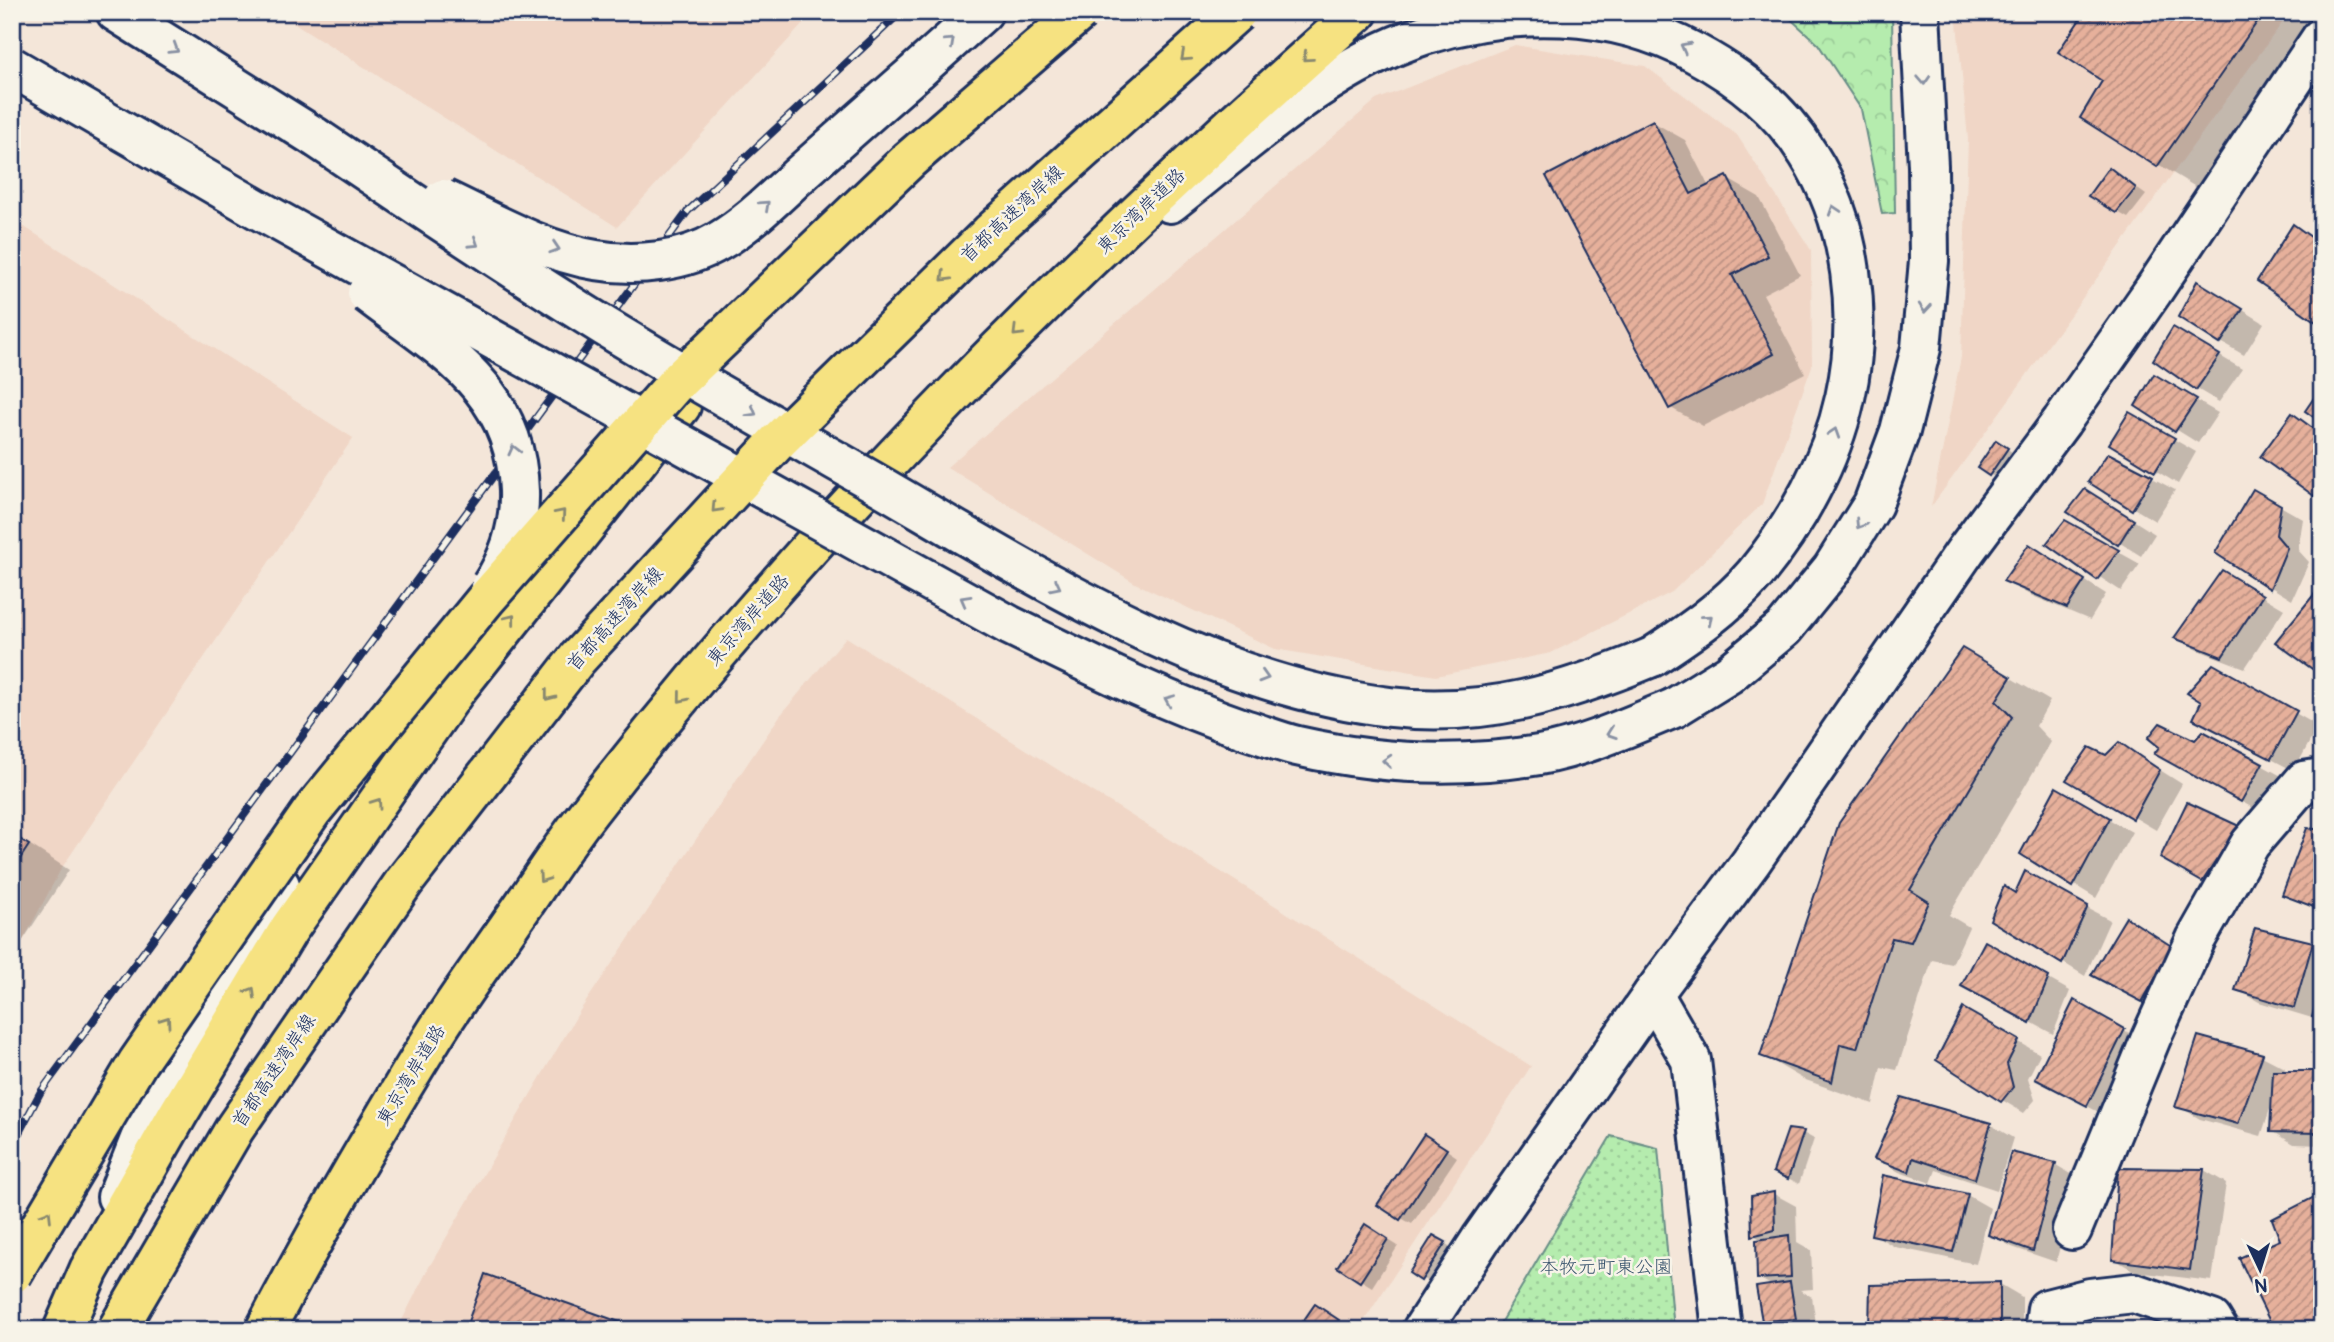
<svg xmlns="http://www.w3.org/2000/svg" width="2334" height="1342" font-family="Pangolin,'Klee One',sans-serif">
<defs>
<pattern id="forest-crowns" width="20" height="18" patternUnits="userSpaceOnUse" patternTransform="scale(1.75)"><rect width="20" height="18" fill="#b5ecae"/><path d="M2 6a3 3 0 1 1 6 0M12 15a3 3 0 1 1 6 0" fill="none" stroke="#9bcb98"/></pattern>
<pattern id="park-dots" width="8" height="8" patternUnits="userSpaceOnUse" patternTransform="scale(1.75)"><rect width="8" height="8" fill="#b5ecae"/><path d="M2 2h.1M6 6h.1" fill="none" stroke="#9bcb98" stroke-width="1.8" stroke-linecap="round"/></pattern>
<pattern id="building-hatch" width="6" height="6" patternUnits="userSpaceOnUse" patternTransform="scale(1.75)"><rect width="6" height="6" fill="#e6b09b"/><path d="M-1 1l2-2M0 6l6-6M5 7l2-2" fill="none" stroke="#ba9082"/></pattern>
</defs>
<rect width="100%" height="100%" fill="#f4e6d9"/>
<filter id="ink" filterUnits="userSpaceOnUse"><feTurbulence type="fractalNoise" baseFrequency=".0143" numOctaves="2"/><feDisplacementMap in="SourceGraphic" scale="14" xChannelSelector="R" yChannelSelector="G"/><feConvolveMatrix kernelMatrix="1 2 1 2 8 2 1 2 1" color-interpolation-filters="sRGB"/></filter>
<g filter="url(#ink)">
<!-- built -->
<g fill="#f0d6c6">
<path d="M277,12H814L617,227Z"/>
<path d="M1956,12H2290L1931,507L1961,357L1968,139Z"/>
<path d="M1515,45L1645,66L1737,135L1811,250L1812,366L1762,504L1672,592L1551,653L1436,676L1275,649L1135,583L947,467L1376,100Z"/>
<path d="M12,219L353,438L61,869L12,961Z"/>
<path d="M846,637L1531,1066L1358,1330H397L429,1267L579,1012L779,717Z"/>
</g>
<!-- forest -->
<path fill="url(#forest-crowns)" stroke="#688e86" stroke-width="2" d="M1783,12H1892L1895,213L1882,214L1861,109L1818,44Z"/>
<!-- park -->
<path fill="url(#park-dots)" stroke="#688e86" stroke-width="2" d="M1611,1136L1658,1148L1674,1330H1496Z"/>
<!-- shadow -->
<g fill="#0003">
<path d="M2087,12H2320L2199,189L2082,118L2105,81Z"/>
<path d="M1653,122L1685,140L1709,187L1726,178L1759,197L1800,275L1763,294L1805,373L1703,426L1671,408Z"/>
<path d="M2110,169L2146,195L2128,218L2090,196Z"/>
<path d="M2220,296L2264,323L2244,355L2221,342Z"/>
<path d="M2174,329L2242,369L2219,402L2197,389L2155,359Z"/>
<path d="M2155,377L2218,413L2198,443L2137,405Z"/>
<path d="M2130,414L2196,452L2178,484L2112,444Z"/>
<path d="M2292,416L2322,434V498L2262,457Z"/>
<path d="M1997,442L2018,456L2001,481L1979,468Z"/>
<path d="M2109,455L2175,490L2155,521L2091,482Z"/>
<path d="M2254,491L2303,519L2298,550L2309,562L2292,600L2271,587Z"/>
<path d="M2108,504L2155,534L2141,556L2069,511Z"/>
<path d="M2065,522L2140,564L2121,591L2049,544Z"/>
<path d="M2051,559L2106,594L2090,620L2028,594L2006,581Z"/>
<path d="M2223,573L2284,609L2245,668L2198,650L2177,638Z"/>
<path d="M2213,666L2318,726L2294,771L2218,731L2203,702Z"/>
<path d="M2004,674L2050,701L2036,726L2051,742L1949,915L1969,927L1952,964L1932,960L1897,1070L1881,1067L1873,1104L1803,1079L1762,1055Z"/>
<path d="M2203,733L2285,778L2264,814L2178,767L2161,747L2195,742Z"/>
<path d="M2119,744L2182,784L2156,830L2069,779L2106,757Z"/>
<path d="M2056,790L2132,832L2096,898L2023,854Z"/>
<path d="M2188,804L2260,840L2226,893L2184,871Z"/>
<path d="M2322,832V913L2284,894Z"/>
<path d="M12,833L69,870L12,957Z"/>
<path d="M2087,908L2110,920L2085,976L1992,919Z"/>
<path d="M2127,920L2194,961L2165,1014L2094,974Z"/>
<path d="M2312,943L2322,949V1021L2259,1002L2237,989Z"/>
<path d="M1986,944L2070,991L2053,1034L1986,998Z"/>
<path d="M2075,1003L2147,1043L2110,1118L2060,1092Z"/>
<path d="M1963,1010L2040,1054L2028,1078L2035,1100L2024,1113L2002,1100Z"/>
<path d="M2262,1056L2285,1068L2283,1073H2322V1145L2294,1144L2272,1131V1103L2261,1136L2200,1119L2178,1106Z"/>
<path d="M1902,1099L1991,1125L2013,1138L1997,1190L1936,1170L1931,1183L1899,1172L1877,1159Z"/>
<path d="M1789,1131L1803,1133L1814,1139L1799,1184L1786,1177Z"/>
<path d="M1435,1142L1457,1157L1412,1224L1401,1218Z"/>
<path d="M2012,1154L2056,1165L2078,1178L2056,1262L2012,1247L1990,1234Z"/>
<path d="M2204,1170L2226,1183L2212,1281L2136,1272L2114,1259Z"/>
<path d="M1774,1194L1796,1206L1797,1242L1811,1250L1813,1289L1800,1290L1812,1297L1817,1330H1775L1779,1329L1763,1320L1773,1286L1758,1278L1764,1241L1754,1235Z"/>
<path d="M1967,1195L1990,1208L1976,1264L1895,1247L1873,1234Z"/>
<path d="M2318,1197L2322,1199V1330H2276L2282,1241Z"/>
<path d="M1376,1232L1398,1246L1372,1287L1339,1267Z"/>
<path d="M1434,1237L1456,1250L1433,1285L1412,1272Z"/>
<path d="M2000,1284L2022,1297V1330H1871Z"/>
<path d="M1326,1312L1348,1328L1347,1330H1299Z"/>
</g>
<!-- building -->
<g fill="url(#building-hatch)" stroke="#1b2f5e" stroke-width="2">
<path d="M2085,12H2264L2157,167L2080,118L2102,81L2058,52Z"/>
<path d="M1653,120L1691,194L1727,176L1768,256L1732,275L1774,354L1669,409L1546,176Z"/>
<path d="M2109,167L2136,188L2116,213L2088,196Z"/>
<path d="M2293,224L2322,245V326L2257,281Z"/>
<path d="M2197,281L2243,309L2220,344L2178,317Z"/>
<path d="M2173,327L2220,355L2196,390L2153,360Z"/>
<path d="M2154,374L2197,399L2175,432L2135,406Z"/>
<path d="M2322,386V423L2305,411Z"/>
<path d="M2129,412L2175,438L2155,472L2109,444Z"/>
<path d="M2292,413L2322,435V486L2314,496L2260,457Z"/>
<path d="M1996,440L2008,448L1989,476L1977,468Z"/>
<path d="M2108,453L2153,476L2132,510L2088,482Z"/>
<path d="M2085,489L2134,520L2118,545L2067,512Z"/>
<path d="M2253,489L2281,505L2276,535L2287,548L2270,589L2215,553Z"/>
<path d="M2065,520L2119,550L2097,580L2046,544Z"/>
<path d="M2029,544L2085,580L2067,608L2003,581Z"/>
<path d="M2222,570L2263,595L2222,657L2174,638Z"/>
<path d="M2316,592L2322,595V676L2275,642Z"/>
<path d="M1962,648L2011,677L1996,701L2012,717L1910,890L1929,902L1911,942L1892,938L1857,1048L1840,1044L1832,1082L1760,1056L1839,823Z"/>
<path d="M2213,664L2297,711L2271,759L2193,719L2201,702L2187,693Z"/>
<path d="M2160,723L2195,740L2203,731L2263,763L2241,802L2154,754L2159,747L2148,738Z"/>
<path d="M2119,742L2160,770L2133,819L2066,780L2089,747L2106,755Z"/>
<path d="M2056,787L2110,818L2073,887L2020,854Z"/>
<path d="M2187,802L2239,826L2202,882L2160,858Z"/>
<path d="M2307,828L2322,830V910L2282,895Z"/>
<path d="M12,834L29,845L12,871Z"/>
<path d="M2025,871L2088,906L2062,964L1990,920L2004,886L2015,893Z"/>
<path d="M2126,917L2173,947L2142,1002L2091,975Z"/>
<path d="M2255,928L2313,942L2294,1008L2235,990Z"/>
<path d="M1985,941L2049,977L2030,1023L1961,986Z"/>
<path d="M2322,982V1020L2312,1017Z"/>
<path d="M2074,1000L2125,1029L2087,1106L2035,1079Z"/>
<path d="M1963,1008L2019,1040L2007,1064L2013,1087L2001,1102L1936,1060Z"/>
<path d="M2198,1036L2263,1054L2238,1124L2175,1107Z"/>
<path d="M2273,1071H2322V1133L2270,1132Z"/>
<path d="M1901,1097L1991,1123L1975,1179L1913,1158L1909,1172L1874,1159Z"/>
<path d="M1788,1129L1804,1131L1788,1179L1773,1172Z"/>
<path d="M1424,1134L1447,1149L1400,1220L1377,1205Z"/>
<path d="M2011,1152L2056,1163L2033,1251L1988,1235Z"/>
<path d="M2118,1168L2204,1169L2190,1270L2112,1260Z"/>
<path d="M1883,1175L1968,1194L1953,1252L1871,1235Z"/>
<path d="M1774,1192L1775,1230L1752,1236L1751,1196Z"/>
<path d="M2318,1195L2322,1203V1323L2307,1330H2274L2239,1258L2280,1240L2272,1219Z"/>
<path d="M1365,1224L1388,1239L1360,1282L1337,1267Z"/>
<path d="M1433,1235L1446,1242L1421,1281L1409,1273Z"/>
<path d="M1789,1235L1791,1277L1757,1279L1756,1240Z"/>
<path d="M485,1274L642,1330H465Z"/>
<path d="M1790,1282L1796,1319L1762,1321L1756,1287Z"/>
<path d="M2000,1282V1330H1869L1870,1285Z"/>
<path d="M1315,1304L1339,1320L1332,1330H1297Z"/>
</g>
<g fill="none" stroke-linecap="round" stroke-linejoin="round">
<defs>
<g id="street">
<path d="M2072,1230L2151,1038L2196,939L2250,844L2304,781L2322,778"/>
<path d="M2044,1330L2047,1309L2090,1298L2134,1293L2212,1320L2218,1330"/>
</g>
<g id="secondary">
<path d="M116,12L315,137"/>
<path d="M917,71L983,12"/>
<path d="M1170,203C1249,141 1327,67 1424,35C1513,7 1612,8 1695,53C1740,77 1781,110 1808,154C1853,224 1863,318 1845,398C1831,462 1796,524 1755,574C1726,608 1689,633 1652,657"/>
<path d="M1674,708L1729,674L1784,628L1832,569L1873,504L1900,431L1921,348L1929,261L1928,166L1920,12"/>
<path d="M1653,994L1691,1060L1722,1330"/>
<path d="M117,1197L142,1134L191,1034L280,885"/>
<path d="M1422,1330L1481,1239L1653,994L1751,862L1966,550L2062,421L2153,291L2322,37"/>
</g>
<g id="highway">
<path d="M63,1330L89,1270L178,1114L289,929L456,690L681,406"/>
<path d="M265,1330C317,1230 374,1133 433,1037C457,998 485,961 511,923C538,885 562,846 591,809C817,518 1081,256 1358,12"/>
</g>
</defs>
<!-- street casing -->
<use href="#street" stroke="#1b2f5e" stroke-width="44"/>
<!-- secondary casing -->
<use href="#secondary" stroke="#1b2f5e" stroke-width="44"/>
<!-- highway casing -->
<use href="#highway" stroke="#1b2f5e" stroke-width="44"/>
<!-- street -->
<use href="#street" stroke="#f7f3e8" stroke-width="38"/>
<!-- secondary -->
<use href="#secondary" stroke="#f7f3e8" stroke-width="38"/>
<!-- highway -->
<use href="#highway" stroke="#f6e281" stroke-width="38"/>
<defs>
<path id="rail" d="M12,1146L40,1093L688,211L901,12"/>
</defs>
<!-- rail casing -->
<use href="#rail" stroke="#1b2f5e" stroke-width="8"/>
<!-- rail -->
<use href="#rail" stroke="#f7f3e8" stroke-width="5" stroke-dasharray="16" stroke-linecap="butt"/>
<defs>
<g id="secondary-bridge">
<path d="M12,67L257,209L1009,625C1087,663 1164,702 1247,730C1263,735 1280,742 1297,746C1376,764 1459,768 1539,755C1582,748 1633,725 1674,708"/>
<path d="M315,137C411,201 506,266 604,326C694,381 786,432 877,484C1034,575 1206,685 1390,707C1485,718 1565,693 1652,657"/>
<path d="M443,199C492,222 542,251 596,260C636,267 684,262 719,241C748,224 773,199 797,177C837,141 877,106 917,71"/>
<path d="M367,293C440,349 516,387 519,491C520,525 510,557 491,586"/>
</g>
<g id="highway-bridge">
<path d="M12,1274L138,1062L312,811L486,599L676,383L909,160L1080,12"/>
<path d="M117,1330L235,1128L404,882L577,659L778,441L990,233L1237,12"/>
</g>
</defs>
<!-- secondary-bridge casing -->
<use href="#secondary-bridge" stroke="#1b2f5e" stroke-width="44" stroke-linecap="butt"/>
<!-- highway-bridge casing -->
<use href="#highway-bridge" stroke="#1b2f5e" stroke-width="44" stroke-linecap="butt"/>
<!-- secondary-bridge -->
<use href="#secondary-bridge" stroke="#f7f3e8" stroke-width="38"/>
<!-- highway-bridge -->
<use href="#highway-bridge" stroke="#f6e281" stroke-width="38"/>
</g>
<!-- one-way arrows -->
<defs><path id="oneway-chevron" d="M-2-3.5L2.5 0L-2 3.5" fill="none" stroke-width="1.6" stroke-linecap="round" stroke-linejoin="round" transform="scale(1.75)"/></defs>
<g stroke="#8991a3">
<use href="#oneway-chevron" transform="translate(950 42) rotate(-42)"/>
<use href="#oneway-chevron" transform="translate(1685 47) rotate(-152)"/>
<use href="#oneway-chevron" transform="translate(174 49) rotate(32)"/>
<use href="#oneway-chevron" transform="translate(1924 80) rotate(87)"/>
<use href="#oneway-chevron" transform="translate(765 205) rotate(-42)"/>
<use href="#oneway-chevron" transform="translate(1834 210) rotate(-108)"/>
<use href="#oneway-chevron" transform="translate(474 243) rotate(33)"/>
<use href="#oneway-chevron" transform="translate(555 248) rotate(18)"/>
<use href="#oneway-chevron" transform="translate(1925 308) rotate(95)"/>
<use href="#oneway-chevron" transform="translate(752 412) rotate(30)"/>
<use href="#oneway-chevron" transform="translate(1834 433) rotate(-72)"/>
<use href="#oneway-chevron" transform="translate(514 450) rotate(-104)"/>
<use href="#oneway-chevron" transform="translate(1860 524) rotate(122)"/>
<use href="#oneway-chevron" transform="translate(1056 586) rotate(27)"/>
<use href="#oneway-chevron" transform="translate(965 600) rotate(-151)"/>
<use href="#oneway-chevron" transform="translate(1708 619) rotate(-41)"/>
<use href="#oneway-chevron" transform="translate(1264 677) rotate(17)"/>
<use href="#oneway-chevron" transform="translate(1169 700) rotate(-157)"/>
<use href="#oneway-chevron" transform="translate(1611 733) rotate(161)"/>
<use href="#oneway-chevron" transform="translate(1387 761) rotate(-176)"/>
</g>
<g stroke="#888870">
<use href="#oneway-chevron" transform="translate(1185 57) rotate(138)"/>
<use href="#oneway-chevron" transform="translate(1307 57) rotate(139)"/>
<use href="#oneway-chevron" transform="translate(945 277) rotate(136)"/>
<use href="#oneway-chevron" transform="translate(1017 332) rotate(135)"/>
<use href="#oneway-chevron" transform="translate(716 508) rotate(133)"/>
<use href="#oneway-chevron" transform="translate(561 514) rotate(-49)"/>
<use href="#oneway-chevron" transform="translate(511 619) rotate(-52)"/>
<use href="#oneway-chevron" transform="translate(549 696) rotate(128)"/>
<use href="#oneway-chevron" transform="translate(682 698) rotate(129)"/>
<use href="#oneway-chevron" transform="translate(377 803) rotate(-55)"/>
<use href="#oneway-chevron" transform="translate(543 878) rotate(125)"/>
<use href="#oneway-chevron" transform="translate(251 992) rotate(-59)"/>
<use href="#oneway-chevron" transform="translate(166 1021) rotate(-55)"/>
<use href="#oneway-chevron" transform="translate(47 1215) rotate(-59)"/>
</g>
</g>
<g text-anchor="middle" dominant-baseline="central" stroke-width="5" stroke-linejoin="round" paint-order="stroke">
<!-- street labels -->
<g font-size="19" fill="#1b2f5e" stroke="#f7f3e8">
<text transform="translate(1141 211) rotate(-44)">東京湾岸道路</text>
<text transform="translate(1012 214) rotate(-43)">首都高速湾岸線</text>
<text transform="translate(615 619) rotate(-48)">首都高速湾岸線</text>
<text transform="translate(748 620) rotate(-49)">東京湾岸道路</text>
<text transform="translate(274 1071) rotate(-56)">首都高速湾岸線</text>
<text transform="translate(411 1075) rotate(-59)">東京湾岸道路</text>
</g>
<!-- park labels -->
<g font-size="19" fill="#3a556e" stroke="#f7f3e8">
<text x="1606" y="1267">本牧元町東公園</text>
</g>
</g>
<!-- margin -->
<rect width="2334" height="1342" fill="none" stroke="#f7f3e8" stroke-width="42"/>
<rect x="21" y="21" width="2292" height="1300" fill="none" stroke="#1b2f5e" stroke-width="2.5" filter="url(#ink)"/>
<!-- north arrow -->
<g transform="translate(2260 1269) rotate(176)" stroke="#f7f3e8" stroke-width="5" paint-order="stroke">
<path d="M0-5L12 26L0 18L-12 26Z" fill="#1b2f5e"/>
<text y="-10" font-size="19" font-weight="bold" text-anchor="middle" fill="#1b2f5e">N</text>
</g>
</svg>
